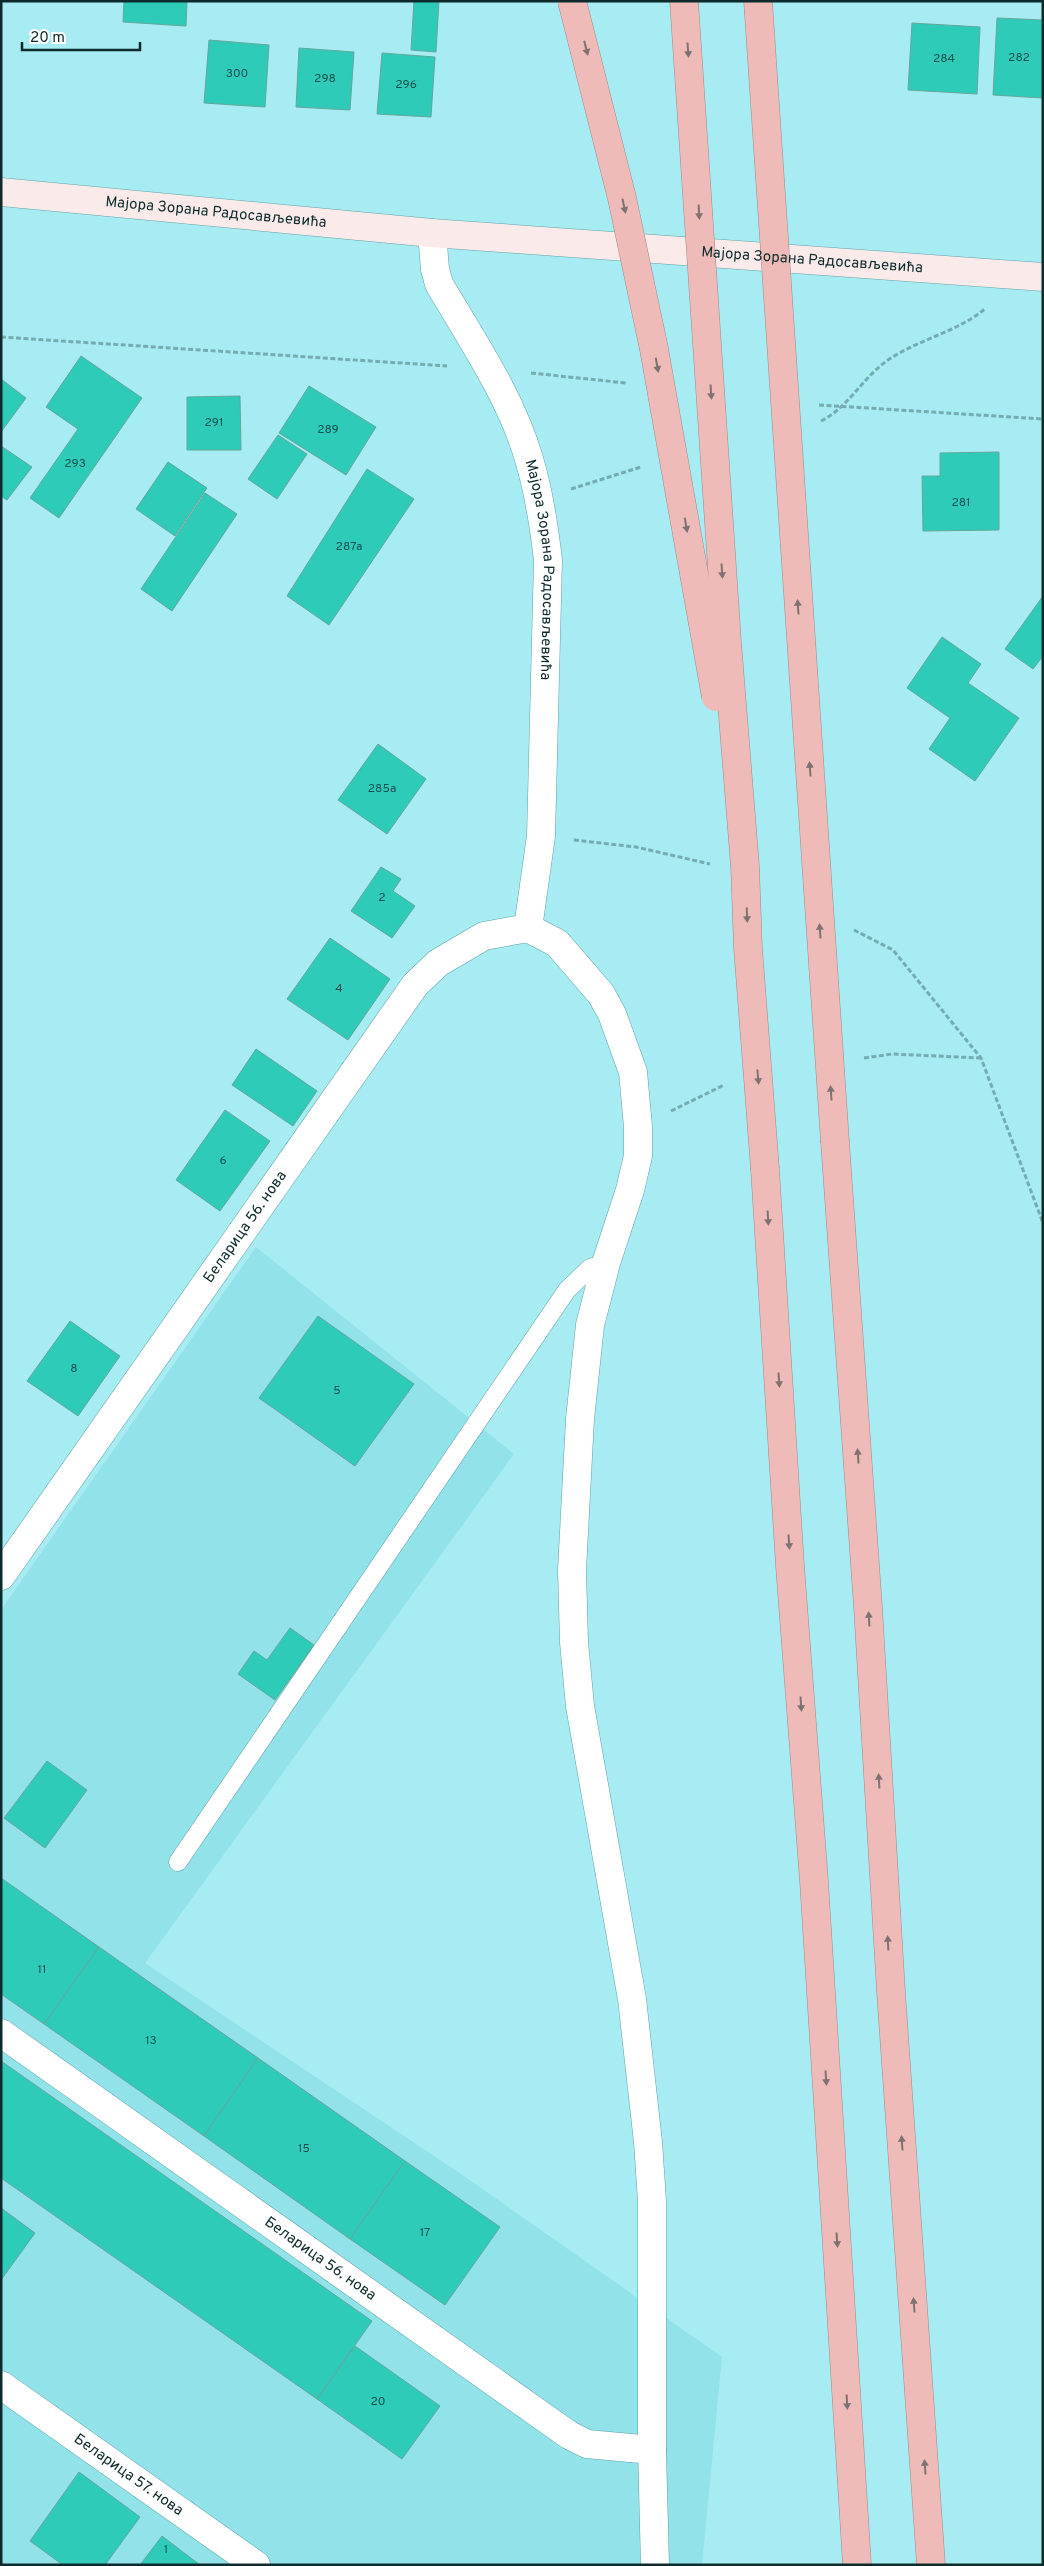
<svg xmlns="http://www.w3.org/2000/svg" width="1044" height="2566" font-family="Overpass,sans-serif">
<rect width="100%" height="100%" fill="#a7ecf2"/>
<!-- built -->
<path fill="#92e2e9" d="M256,1247L514,1454L145,1963L461,2174L722,2357L702,2565H1V1610Z"/>
<!-- building -->
<g fill="#2dcbb8" stroke="#65a69c">
<path d="M124,1H187L186,26L123,22Z"/>
<path d="M414,1H439L436,52L411,50Z"/>
<path d="M997,18L1043,20V98L993,95Z"/>
<path d="M912,23L980,27L977,94L908,90Z"/>
<path d="M209,40L269,45L265,107L204,103Z"/>
<path d="M299,48L354,52L350,110L296,107Z"/>
<path d="M382,53L435,57L431,117L377,114Z"/>
<path d="M81,356L142,398L59,518L30,498L78,429L46,407Z"/>
<path d="M1,379L26,398L1,432Z"/>
<path d="M309,386L376,427L346,475L279,433Z"/>
<path d="M240,396L241,450H187V397Z"/>
<path d="M278,435L307,454L277,499L248,479Z"/>
<path d="M1,446L32,467L7,500L1,496Z"/>
<path d="M999,452V530L923,531L922,476H940V453Z"/>
<path d="M168,462L207,488L175,536L136,509Z"/>
<path d="M367,469L414,499L329,625L287,596Z"/>
<path d="M205,493L237,514L172,611L141,589Z"/>
<path d="M1043,596V656L1033,669L1005,649Z"/>
<path d="M942,637L981,664L968,683L1019,718L975,781L929,749L950,718L907,688Z"/>
<path d="M378,744L426,779L387,834L338,800Z"/>
<path d="M381,867L401,879L393,891L415,906L392,938L351,911Z"/>
<path d="M330,938L390,979L348,1040L287,999Z"/>
<path d="M256,1049L317,1091L293,1126L232,1085Z"/>
<path d="M225,1110L270,1141L220,1211L176,1180Z"/>
<path d="M318,1316L414,1384L355,1466L259,1398Z"/>
<path d="M70,1321L120,1356L78,1416L27,1381Z"/>
<path d="M290,1628L314,1645L275,1700L238,1674L254,1651L267,1660Z"/>
<path d="M47,1761L87,1790L45,1848L4,1818Z"/>
<path d="M1,1878L99,1947L44,2024L1,1994Z"/>
<path d="M99,1947L258,2058L204,2136L44,2024Z"/>
<path d="M258,2058L405,2161L350,2239L204,2136Z"/>
<path d="M1,2061L372,2321L317,2399L1,2178Z"/>
<path d="M405,2161L500,2227L445,2305L350,2239Z"/>
<path d="M1,2208L35,2233L1,2280Z"/>
<path d="M355,2346L440,2406L402,2459L317,2399Z"/>
<path d="M79,2472L140,2517L105,2565H63L30,2541Z"/>
<path d="M162,2536L200,2565H140Z"/>
</g>
<g fill="none" stroke-linecap="round" stroke-linejoin="round">
<defs>
<path id="lane" d="M178,1862L567,1290L590,1268L606,1263"/>
<g id="street">
<path id="s1" d="M432,233L435,269L439,284C472,340 511,397 529,459C539,492 544,526 548,560L541,836L528,928"/>
<path d="M528,928L557,943L601,994L612,1014L633,1072L638,1127V1156L630,1190L606,1263L590,1325L580,1419L572,1570L574,1642L580,1706L632,1999L648,2142L652,2201V2450L655,2565"/>
<path id="s2" d="M1,1576L415,985L438,963L484,936L528,928"/>
<path id="s3" d="M1,2033L569,2435L587,2444L652,2450"/>
<path id="s4" d="M1,2385L256,2565"/>
</g>
<g id="secondary">
<path id="s5" d="M1,192L432,233L1043,277"/>
</g>
<g id="highway">
<path d="M835,1142L868,1607L891,1992L931,2565"/>
<path d="M765,1169L790,1566L814,1881L857,2565"/>
</g>
</defs>
<!-- lane casing -->
<use href="#lane" stroke="#5ea2a7" stroke-width="19"/>
<!-- street casing -->
<use href="#street" stroke="#5ea2a7" stroke-width="29"/>
<!-- secondary casing -->
<use href="#secondary" stroke="#5ea2a7" stroke-width="29"/>
<!-- highway casing -->
<use href="#highway" stroke="#a08887" stroke-width="29"/>
<!-- path -->
<g stroke="#74acb1" stroke-width="3" stroke-dasharray="5 2.5" stroke-linecap="butt">
<path d="M1,337L447,366"/>
<path d="M531,373L626,383"/>
<path d="M819,405L1043,419"/>
<path d="M821,421C849,407 862,378 888,360C919,339 958,332 986,308"/>
<path d="M571,489L641,467"/>
<path d="M574,840L636,847L710,864"/>
<path d="M854,930L893,950L981,1058L1043,1223"/>
<path d="M864,1058L892,1054L980,1058"/>
<path d="M671,1111L724,1085"/>
</g>
<!-- lane -->
<use href="#lane" stroke="#fff" stroke-width="18"/>
<!-- street -->
<use href="#street" stroke="#fff" stroke-width="28"/>
<!-- secondary -->
<use href="#secondary" stroke="#faebea" stroke-width="28"/>
<!-- highway -->
<use href="#highway" stroke="#efbbb8" stroke-width="28"/>
<defs>
<g id="highway-bridge">
<path d="M572,1L622,198L654,349L716,697"/>
<path d="M684,1L727,642L745,866L748,948L765,1169"/>
<path d="M758,1L835,1142"/>
</g>
</defs>
<!-- highway-bridge casing -->
<use href="#highway-bridge" stroke="#a08887" stroke-width="29" stroke-linecap="butt"/>
<!-- highway-bridge -->
<use href="#highway-bridge" stroke="#efbbb8" stroke-width="28"/>
</g>
<!-- one-way arrows -->
<defs><path id="oneway-solid" d="M-6-.8H1V-3.2L6.5 0L1 3.2V.8H-6Z" transform="scale(1.25)"/></defs>
<g fill="#7e7272">
<use href="#oneway-solid" transform="translate(586 48) rotate(76)"/>
<use href="#oneway-solid" transform="translate(688 50) rotate(86)"/>
<use href="#oneway-solid" transform="translate(624 206) rotate(78)"/>
<use href="#oneway-solid" transform="translate(699 212) rotate(87)"/>
<use href="#oneway-solid" transform="translate(657 365) rotate(80)"/>
<use href="#oneway-solid" transform="translate(711 392) rotate(86)"/>
<use href="#oneway-solid" transform="translate(686 525) rotate(80)"/>
<use href="#oneway-solid" transform="translate(722 571) rotate(86)"/>
<use href="#oneway-solid" transform="translate(798 607) rotate(-94)"/>
<use href="#oneway-solid" transform="translate(810 769) rotate(-94)"/>
<use href="#oneway-solid" transform="translate(747 915) rotate(88)"/>
<use href="#oneway-solid" transform="translate(820 931) rotate(-94)"/>
<use href="#oneway-solid" transform="translate(758 1077) rotate(85)"/>
<use href="#oneway-solid" transform="translate(831 1093) rotate(-94)"/>
<use href="#oneway-solid" transform="translate(768 1218) rotate(87)"/>
<use href="#oneway-solid" transform="translate(779 1380) rotate(86)"/>
<use href="#oneway-solid" transform="translate(858 1456) rotate(-94)"/>
<use href="#oneway-solid" transform="translate(789 1542) rotate(86)"/>
<use href="#oneway-solid" transform="translate(869 1619) rotate(-93)"/>
<use href="#oneway-solid" transform="translate(801 1704) rotate(86)"/>
<use href="#oneway-solid" transform="translate(879 1781) rotate(-93)"/>
<use href="#oneway-solid" transform="translate(888 1943) rotate(-93)"/>
<use href="#oneway-solid" transform="translate(826 2078) rotate(86)"/>
<use href="#oneway-solid" transform="translate(902 2143) rotate(-94)"/>
<use href="#oneway-solid" transform="translate(837 2240) rotate(86)"/>
<use href="#oneway-solid" transform="translate(914 2305) rotate(-94)"/>
<use href="#oneway-solid" transform="translate(847 2402) rotate(87)"/>
<use href="#oneway-solid" transform="translate(925 2467) rotate(-94)"/>
</g>
<g text-anchor="middle" dominant-baseline="central" stroke-width="4.5" stroke-linejoin="round" paint-order="stroke">
<!-- number labels -->
<g font-size="12" fill="#15524f">
<text x="1019" y="58">282</text>
<text x="944" y="59">284</text>
<text x="237" y="74">300</text>
<text x="325" y="79">298</text>
<text x="406" y="85">296</text>
<text x="214" y="423">291</text>
<text x="328" y="430">289</text>
<text x="75" y="464">293</text>
<text x="961" y="503">281</text>
<text x="349" y="547">287a</text>
<text x="382" y="789">285a</text>
<text x="382" y="898">2</text>
<text x="339" y="989">4</text>
<text x="223" y="1161">6</text>
<text x="74" y="1369">8</text>
<text x="337" y="1391">5</text>
<text x="42" y="1970">11</text>
<text x="151" y="2041">13</text>
<text x="304" y="2149">15</text>
<text x="425" y="2233">17</text>
<text x="378" y="2402">20</text>
<text x="166" y="2550">1</text>
</g>
<!-- street labels -->
<g font-size="15" fill="#0d2a2c" stroke="#fff">
<text stroke="none"><textPath href="#s5" startOffset="216">Мајора Зорана Радосављевића</textPath></text>
<text stroke="none"><textPath href="#s5" startOffset="814">Мајора Зорана Радосављевића</textPath></text>
<text stroke="none"><textPath href="#s1" startOffset="361">Мајора Зорана Радосављевића</textPath></text>
<text stroke="none"><textPath href="#s2" startOffset="426">Беларица 56. нова</textPath></text>
<text stroke="none"><textPath href="#s3" startOffset="391">Беларица 56. нова</textPath></text>
<text stroke="none"><textPath href="#s4" startOffset="156">Беларица 57. нова</textPath></text>
</g>
</g>
<!-- border -->
<rect width="1044" height="2566" fill="none" stroke="#0d2a2c" stroke-width="5"/>
<!-- scale -->
<path d="M22 42v8h118v-8" fill="none" stroke="#0d2a2c" stroke-width="2.5"/>
<text x="30" y="42" font-size="15" fill="#0d2a2c" stroke="#ffffff" stroke-width="4" paint-order="stroke">20 m</text>
</svg>
